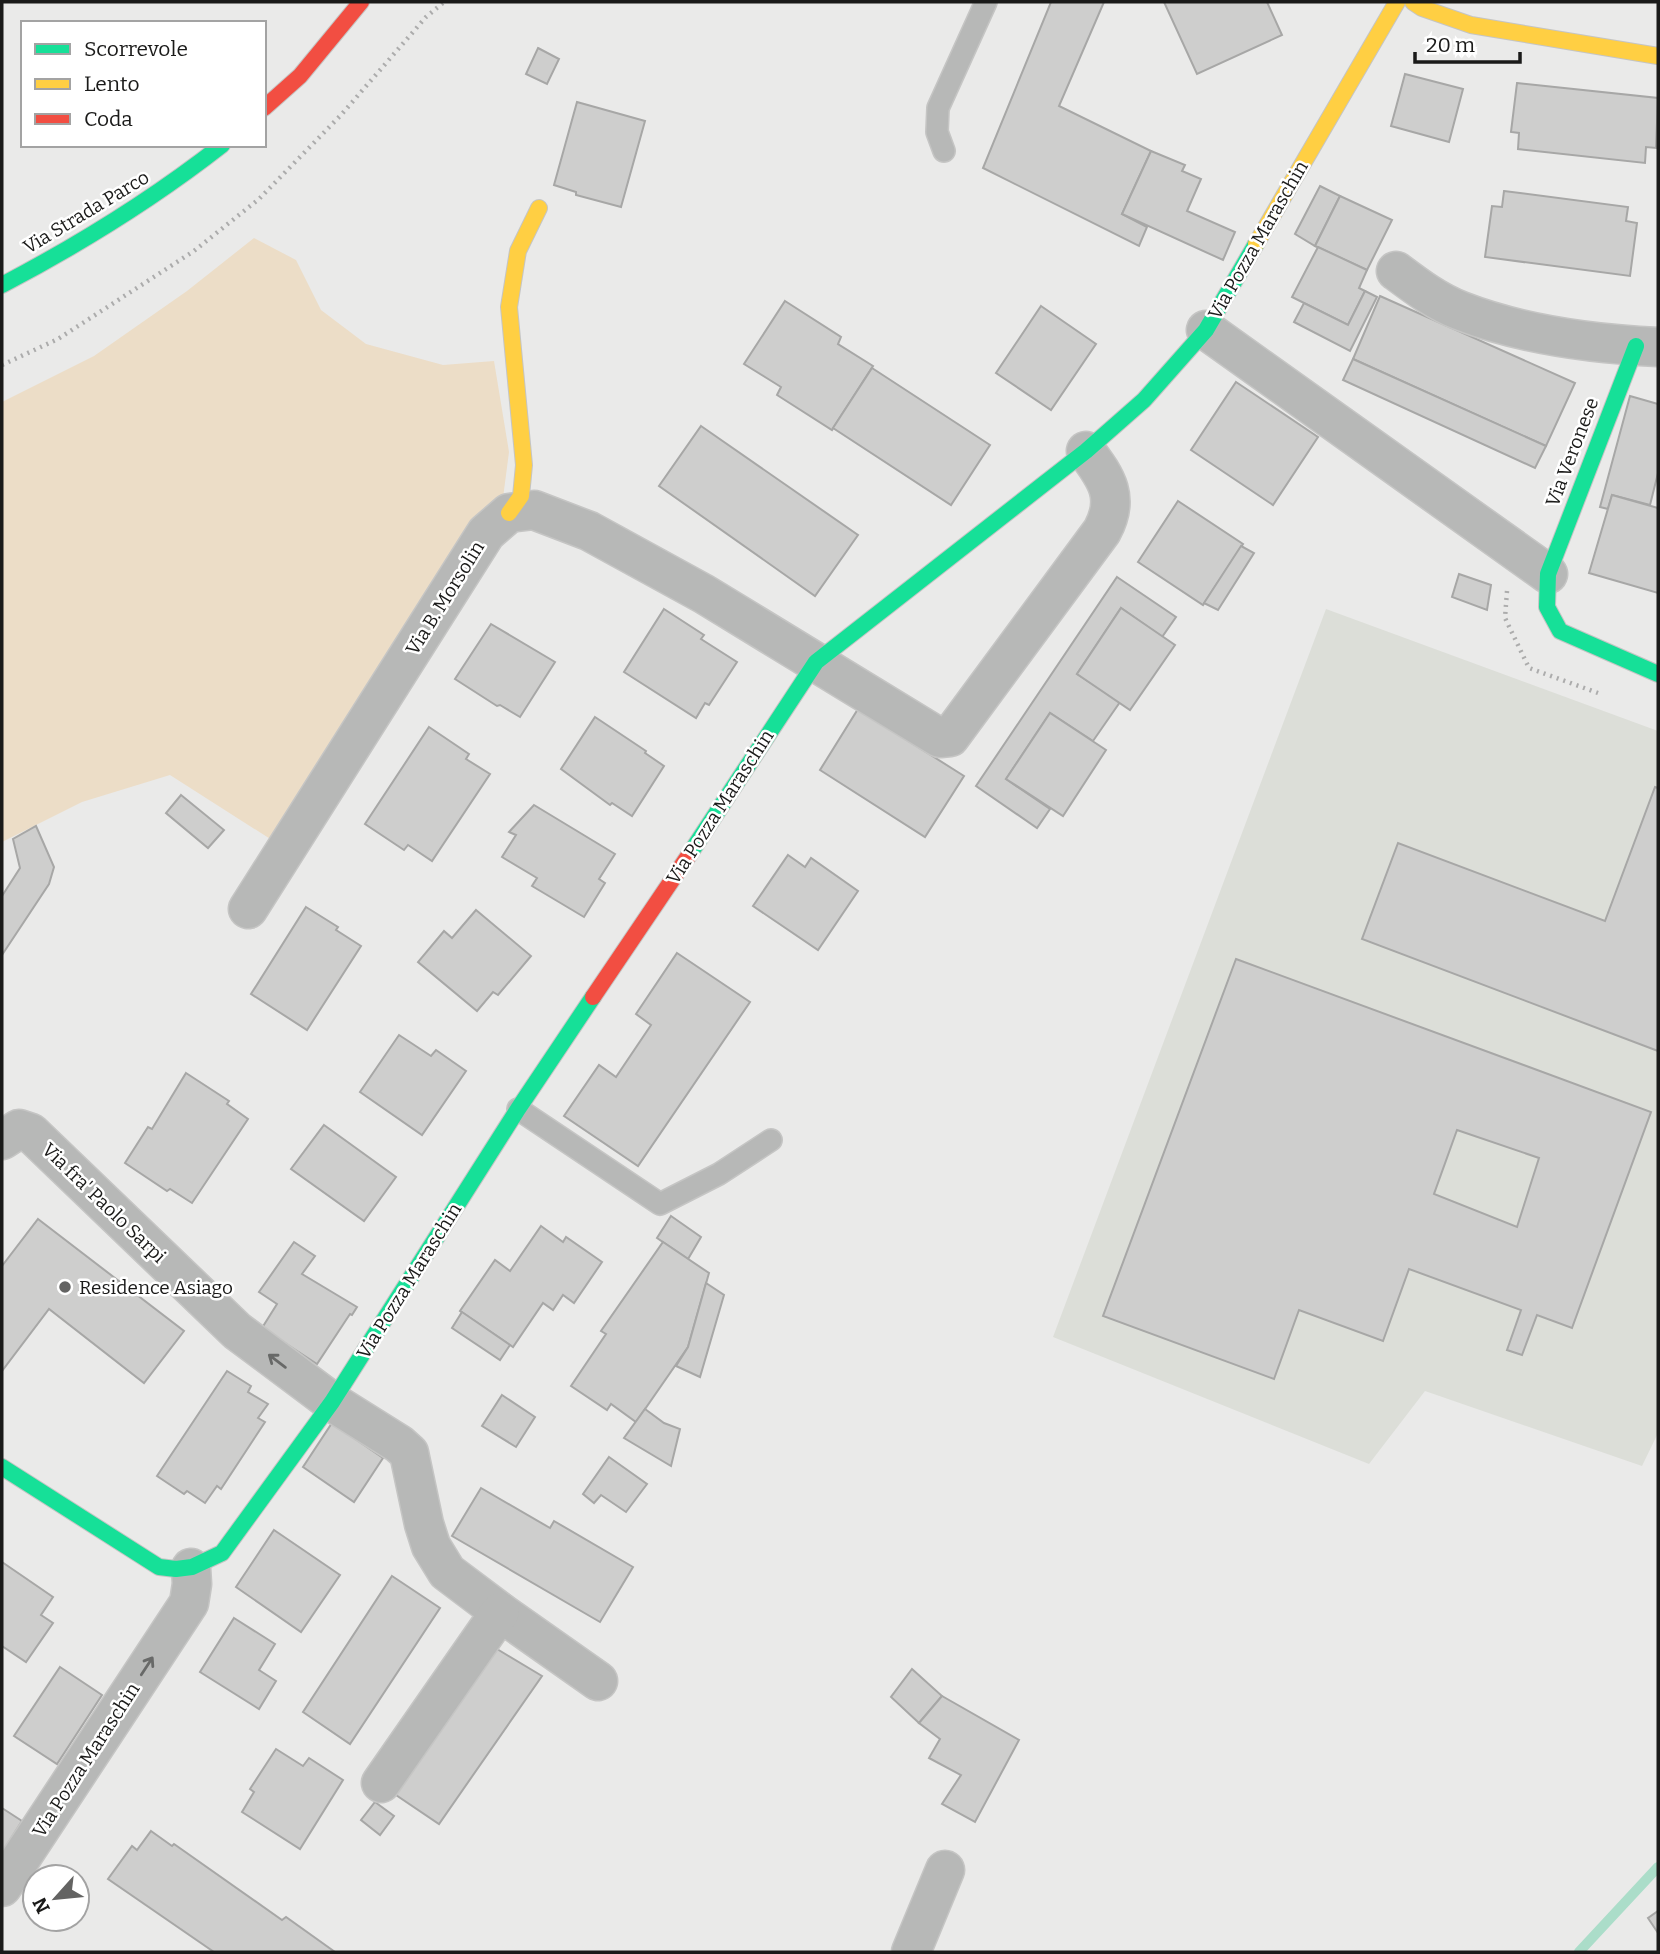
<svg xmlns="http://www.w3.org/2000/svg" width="1660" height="1954" font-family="Bitter,serif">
<rect width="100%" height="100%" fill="#eaeae9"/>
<!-- built -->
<path fill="#dcded8" d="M1326,609L1658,731V1433L1642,1466L1425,1391L1369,1464L1053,1337Z"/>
<!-- green -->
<path fill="#ecddc7" d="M254,238L296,260L321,310L366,344L443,365L494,361L509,452L503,498L275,842L170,775L82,802L2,842V402L94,356L187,291Z"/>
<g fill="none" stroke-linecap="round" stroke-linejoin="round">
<!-- stream -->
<path stroke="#abddc9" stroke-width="10" d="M1579,1952L1658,1867"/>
</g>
<!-- building -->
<g fill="#cececd" stroke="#a7a7a6" stroke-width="2" fill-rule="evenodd">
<path d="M1051,2H1104L1059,106L1151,151L1122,214L1147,227L1139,246L983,168Z"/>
<path d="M1164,2H1267L1282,35L1197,74Z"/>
<path d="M538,48L559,59L547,84L526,74Z"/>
<path d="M1405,74L1463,89L1449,142L1391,126Z"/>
<path d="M1517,83L1658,98L1656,148L1646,147L1645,163L1518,149L1519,133L1511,132Z"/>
<path d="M577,102L645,121L621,207L576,195V192L554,185Z"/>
<path d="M1151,151L1185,165L1182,171L1201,179L1187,211L1235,232L1223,260L1122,214Z"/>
<path d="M1320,186L1340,196L1315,246L1295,234Z"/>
<path d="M1504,191L1628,207L1626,221L1637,223L1630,276L1485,257L1492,206L1502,207Z"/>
<path d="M1340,196L1392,220L1367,270L1315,246Z"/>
<path d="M1318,247L1367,270L1359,288L1365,291L1348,325L1292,297Z"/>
<path d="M1365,291L1377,297L1350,351L1294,322L1304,303L1348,325Z"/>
<path d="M1380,296L1575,383L1546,446L1353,359Z"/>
<path d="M785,301L841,337L838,344L873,366L832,430L777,395L781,387L744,364Z"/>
<path d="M1041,306L1096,344L1051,410L996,373Z"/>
<path d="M1353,359L1546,446L1535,468L1343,380Z"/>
<path d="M872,368L990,445L951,505L833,428Z"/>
<path d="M1236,382L1318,437L1273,505L1191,450Z"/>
<path d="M1630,396L1658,404V473L1650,505L1612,495L1608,509L1600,507Z"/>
<path d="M701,426L858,535L815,596L659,486Z"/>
<path d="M1612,495L1658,508V593L1589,573Z"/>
<path d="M1178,501L1243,544L1203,605L1138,562Z"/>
<path d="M1241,546L1254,553L1218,610L1204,603Z"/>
<path d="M1459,574L1491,585L1487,610L1452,597Z"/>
<path d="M1117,577L1176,617L1162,637L1121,608L1077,674L1120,702L1093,741L1050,713L1006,779L1050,809L1037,828L976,786Z"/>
<path d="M1121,608L1175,645L1130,710L1077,674Z"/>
<path d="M664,609L704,635L701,639L737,662L709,705L705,703L696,718L624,672Z"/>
<path d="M491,624L555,662L520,717L500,705L497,706L455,679Z"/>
<path d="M858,709L964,776L925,837L820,770Z"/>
<path d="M1050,713L1106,750L1063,816L1006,779Z"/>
<path d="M595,717L646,751L645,753L664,766L632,816L612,803L610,805L561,769Z"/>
<path d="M429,727L469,754L466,759L490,774L432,861L408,845L404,850L365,824Z"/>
<path d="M1655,787L1658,788V1051L1362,939L1398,843L1605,921Z"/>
<path d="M181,795L224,830L208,848L166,813Z"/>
<path d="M534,805L615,854L599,879L605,883L584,917L532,886L537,878L502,857L516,835L509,832Z"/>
<path d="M36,826L54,867L49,884L2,955V896L20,868L13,839Z"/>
<path d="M788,855L805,867L811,858L858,891L818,950L753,906Z"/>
<path d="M306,907L338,927L336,930L361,946L307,1030L251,994Z"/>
<path d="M476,910L531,956L498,995L493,992L477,1011L418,962L444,931L452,938Z"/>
<path d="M677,953L750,1002L638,1166L564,1116L599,1065L616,1077L651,1025L636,1014Z"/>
<path d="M1236,959L1651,1112L1572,1328L1537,1315L1522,1355L1507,1350L1521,1310L1409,1269L1383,1341L1299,1310L1274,1379L1103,1316ZM1457,1130L1539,1158L1517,1227L1434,1194Z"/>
<path d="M399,1035L431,1056L436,1050L466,1071L422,1135L360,1092Z"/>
<path d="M186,1073L229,1101L227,1104L248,1119L192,1203L170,1189L167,1191L125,1163L148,1127L152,1129Z"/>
<path d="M324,1125L396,1177L364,1221L291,1169Z"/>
<path d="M671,1216L701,1237L688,1259L657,1238Z"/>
<path d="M38,1219L184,1331L144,1383L49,1309L2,1371V1266Z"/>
<path d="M541,1226L563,1242L566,1237L602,1262L574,1303L563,1295L553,1310L543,1303L513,1347L460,1311L495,1260L510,1271Z"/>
<path d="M294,1242L315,1256L302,1274L357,1307L352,1315L350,1314L317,1364L262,1328L277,1304L259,1292Z"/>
<path d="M663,1242L709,1273L688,1347L636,1422L611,1404L607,1410L571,1386L606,1334L601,1331Z"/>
<path d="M706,1283L724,1295L700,1377L676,1366L688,1347Z"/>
<path d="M462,1312L510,1345L500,1360L452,1328Z"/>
<path d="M227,1371L251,1386L248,1392L268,1404L258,1418L265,1422L221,1489L217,1486L205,1503L187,1491L184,1494L157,1476Z"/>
<path d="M502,1395L535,1417L516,1447L482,1426Z"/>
<path d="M645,1409L664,1423L680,1429L671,1466L624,1438Z"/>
<path d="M332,1423L383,1458L354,1502L303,1467Z"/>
<path d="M609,1457L647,1484L626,1512L601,1495L594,1503L583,1494Z"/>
<path d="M481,1488L550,1528L554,1521L633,1567L600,1622L452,1536Z"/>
<path d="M274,1530L340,1575L301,1632L236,1587Z"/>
<path d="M2,1562L53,1597L41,1615L53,1623L26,1662L2,1646Z"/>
<path d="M392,1576L440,1608L350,1744L303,1712Z"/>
<path d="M234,1618L275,1644L259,1670L276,1681L259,1709L200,1672Z"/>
<path d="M497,1649L542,1676L439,1824L393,1793Z"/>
<path d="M60,1667L102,1695L57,1764L14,1736Z"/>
<path d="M912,1669L942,1696L919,1723L891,1697Z"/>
<path d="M942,1696L1019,1740L975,1822L942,1804L961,1775L929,1758L940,1739L919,1723Z"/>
<path d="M276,1749L303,1766L309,1758L343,1780L300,1849L242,1812L254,1792L250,1789Z"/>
<path d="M375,1802L394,1816L380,1835L361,1820Z"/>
<path d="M2,1808L22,1821L2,1853Z"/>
<path d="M151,1831L172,1846L174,1844L282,1920L286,1917L335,1952H214L108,1879L132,1846L137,1850Z"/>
<path d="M1658,1911V1933L1648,1918Z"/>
</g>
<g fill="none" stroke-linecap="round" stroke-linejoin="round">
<defs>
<g id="lane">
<path d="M944,151L937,132L938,108L986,2"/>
<path d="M518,1109L660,1204L719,1174L771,1140"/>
</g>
<g id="street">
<path d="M1396,271C1416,286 1437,302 1461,311C1520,334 1595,344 1658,347"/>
<path d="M1206,330L1548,574"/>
<path d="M248,909L486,533L509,513L534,510L589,531L704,594L940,738L950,737L1102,531C1120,498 1107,479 1086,451"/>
<path d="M2,1140L19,1129L31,1133L237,1331L332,1402L399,1444L409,1453L424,1524L431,1546L447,1572L500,1612L598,1681"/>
<path d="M381,1783L500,1612"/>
<path d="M2,1887L189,1603L192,1584L191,1568"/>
<path d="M911,1952L945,1870"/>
</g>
<g id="fast">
<path d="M2,285C80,244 153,199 222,145"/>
<path d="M1636,346L1548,574L1547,607L1560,631L1658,674"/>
<path d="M689,855L816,662L1086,451L1144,400L1206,330L1256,244"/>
<path d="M2,1467L159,1567L176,1569L192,1567L222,1553L332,1402L518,1109L593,997"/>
</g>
<g id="slow">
<path d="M1413,2L1422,8L1471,25L1658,56"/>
<path d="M1256,244L1397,2"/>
<path d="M509,513L521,496L524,465L509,307L518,251L539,208"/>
</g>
<g id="jam">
<path d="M264,108L300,76L361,2"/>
<path d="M593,997L689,855"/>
</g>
</defs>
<!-- lane casing -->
<use href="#lane" stroke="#c5c5c4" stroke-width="24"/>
<!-- street casing -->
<use href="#street" stroke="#c5c5c4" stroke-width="41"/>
<!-- fast casing -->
<use href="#fast" stroke="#c5c5c4" stroke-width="18"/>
<!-- slow casing -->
<use href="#slow" stroke="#c5c5c4" stroke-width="18"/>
<!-- jam casing -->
<use href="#jam" stroke="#c5c5c4" stroke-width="18"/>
<!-- path -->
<g stroke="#acacac" stroke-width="4.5" stroke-dasharray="2 5" stroke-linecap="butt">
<path d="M2,365L58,339L194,251L259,199L341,115L426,17L444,2"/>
<path d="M1507,591L1505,618L1529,668L1598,693"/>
</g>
<!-- lane -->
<use href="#lane" stroke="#b7b8b7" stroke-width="21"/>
<!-- street -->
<use href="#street" stroke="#b7b8b7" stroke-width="38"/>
<!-- fast -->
<use href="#fast" stroke="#16e098" stroke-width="16"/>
<!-- slow -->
<use href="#slow" stroke="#ffcf43" stroke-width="16"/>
<!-- jam -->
<use href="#jam" stroke="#f24e42" stroke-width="16"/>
</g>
<!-- one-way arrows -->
<defs><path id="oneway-shaft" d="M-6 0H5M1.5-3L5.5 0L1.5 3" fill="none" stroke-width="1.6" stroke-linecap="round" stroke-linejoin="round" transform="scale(1.75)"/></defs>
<g stroke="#686968">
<use href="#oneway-shaft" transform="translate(277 1361) rotate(-143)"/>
<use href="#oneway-shaft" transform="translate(147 1666) rotate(-57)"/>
</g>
<!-- markers -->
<circle fill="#636362" stroke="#fff" stroke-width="2.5" cx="65" cy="1287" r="7"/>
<g text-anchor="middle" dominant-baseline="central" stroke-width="5" stroke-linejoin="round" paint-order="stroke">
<!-- street labels -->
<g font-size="19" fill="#1a1a19" stroke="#fff">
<text transform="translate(86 212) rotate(-31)">Via Strada Parco</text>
<text transform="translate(1258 240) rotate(-60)">Via Pozza Maraschin</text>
<text transform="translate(1572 452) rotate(-69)">Via Veronese</text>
<text transform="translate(445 598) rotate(-58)">Via B. Morsolin</text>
<text transform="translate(720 807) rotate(-57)">Via Pozza Maraschin</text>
<text transform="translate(104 1203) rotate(44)">Via fra' Paolo Sarpi</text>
<text transform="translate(409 1281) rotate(-58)">Via Pozza Maraschin</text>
<text transform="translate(86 1760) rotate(-57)">Via Pozza Maraschin</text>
</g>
<!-- poi labels -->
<g font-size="19" fill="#1a1a19" stroke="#fff" text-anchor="start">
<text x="79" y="1287">Residence Asiago</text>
</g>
</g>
<!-- border -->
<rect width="1660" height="1954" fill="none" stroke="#1a1a19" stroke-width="7"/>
<!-- legend -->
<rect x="21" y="21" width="245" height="126" fill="#ffffff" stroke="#a3a3a3" stroke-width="2"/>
<rect x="35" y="44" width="35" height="10" fill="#16e098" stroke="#a3a3a3" stroke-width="2"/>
<text x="84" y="56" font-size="21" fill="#1a1a19">Scorrevole</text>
<rect x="35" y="79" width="35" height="10" fill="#ffcf43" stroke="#a3a3a3" stroke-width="2"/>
<text x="84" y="91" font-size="21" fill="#1a1a19">Lento</text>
<rect x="35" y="114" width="35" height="10" fill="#f24e42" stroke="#a3a3a3" stroke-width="2"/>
<text x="84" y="126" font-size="21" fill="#1a1a19">Coda</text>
<!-- north arrow -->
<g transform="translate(56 1898) rotate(243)"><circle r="33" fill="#ffffff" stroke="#a3a3a3" stroke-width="2"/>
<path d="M0-5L12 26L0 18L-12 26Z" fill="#636362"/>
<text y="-10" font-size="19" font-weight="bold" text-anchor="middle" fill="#1a1a19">N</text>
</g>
<!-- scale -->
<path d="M1415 52v10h105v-10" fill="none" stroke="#1a1a19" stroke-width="3.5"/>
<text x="1426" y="52" font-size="21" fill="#1a1a19" stroke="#ffffff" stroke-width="5" paint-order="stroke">20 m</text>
</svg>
